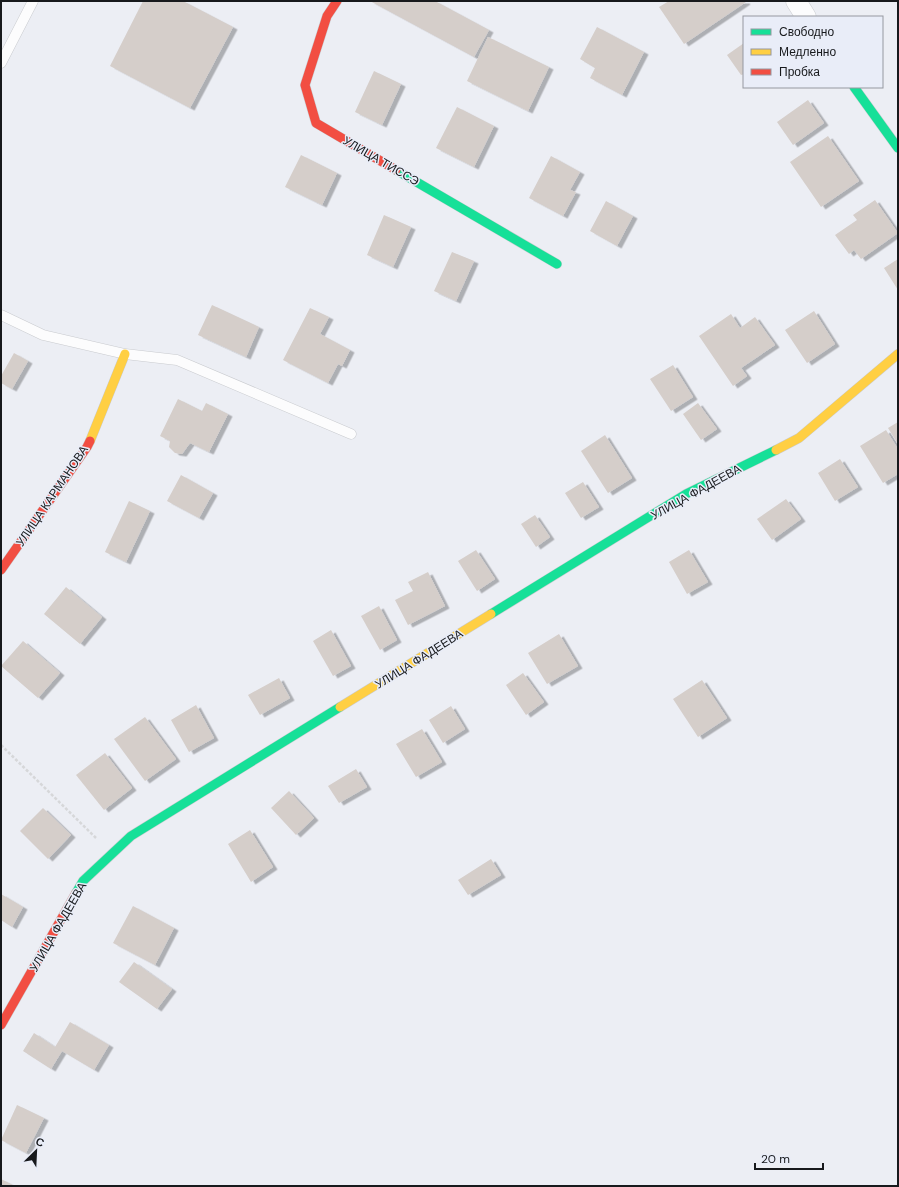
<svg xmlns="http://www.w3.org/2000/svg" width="899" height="1187" font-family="'DM Sans',sans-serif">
<defs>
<filter id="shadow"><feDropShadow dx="4.5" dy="2.5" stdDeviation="0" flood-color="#0004"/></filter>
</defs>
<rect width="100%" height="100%" fill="#eceef4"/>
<!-- building -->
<g fill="#d5ceca" filter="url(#shadow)">
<path d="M143,1H183L233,27L190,108L110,66Z"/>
<path d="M370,1H435L489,30L474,57Z"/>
<path d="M669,1H745L746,2L684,44L659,7Z"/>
<path d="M597,27L644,52L622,95L590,78L595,68L580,59Z"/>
<path d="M488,37L549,67L528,111L467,81Z"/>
<path d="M744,43V74L741,75L727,55Z"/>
<path d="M374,71L401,84L382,125L355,112Z"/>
<path d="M808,100L824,123L793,145L777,122Z"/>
<path d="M457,107L494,126L474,167L436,148Z"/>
<path d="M828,136L859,181L821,207L790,162Z"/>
<path d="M301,155L337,173L322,205L285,187Z"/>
<path d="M551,156L580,172L570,190L576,192L563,216L529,198Z"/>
<path d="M875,200L898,233L861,259L854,250L849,254L835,235L857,220L853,215Z"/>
<path d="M606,201L633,216L617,246L590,231Z"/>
<path d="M384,215L411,227L393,267L367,255Z"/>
<path d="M452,252L474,261L456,301L434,291Z"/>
<path d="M898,259V290L884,268Z"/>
<path d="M212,305L259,327L246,357L198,335Z"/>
<path d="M310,308L329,317L320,334L350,350L342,366L338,364L328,383L283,360Z"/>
<path d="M814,311L835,344L807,363L785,330Z"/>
<path d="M731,314L740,328L755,317L775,345L741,368L747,376L733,386L699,336Z"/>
<path d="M14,353L28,361L12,389L1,383V376Z"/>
<path d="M673,365L693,397L671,411L650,379Z"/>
<path d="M178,399L202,411L206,403L228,414L209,452L190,443L182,454L175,453L169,447L170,441L160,436Z"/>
<path d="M698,403L717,429L701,440L683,414Z"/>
<path d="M898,422V444L888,428Z"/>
<path d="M886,430L898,449V474L883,483L860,446Z"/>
<path d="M605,435L632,478L608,493L581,451Z"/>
<path d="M840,459L858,487L835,501L818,473Z"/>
<path d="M181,475L213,493L199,518L167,501Z"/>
<path d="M583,482L599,507L581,518L565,493Z"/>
<path d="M786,499L801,519L772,540L757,519Z"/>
<path d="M129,501L150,511L126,562L105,552Z"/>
<path d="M535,515L550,537L536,547L521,524Z"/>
<path d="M476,550L495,579L477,591L458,561Z"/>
<path d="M689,550L708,582L687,594L669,562Z"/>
<path d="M428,572L445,606L408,625L395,600L413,591L408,582Z"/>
<path d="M66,587L102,617L80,644L44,614Z"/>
<path d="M379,606L397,640L380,650L361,616Z"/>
<path d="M331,630L351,666L333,676L313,641Z"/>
<path d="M559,634L578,666L547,684L528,653Z"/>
<path d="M23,641L60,673L38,698L1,666Z"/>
<path d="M523,673L544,702L526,715L506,685Z"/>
<path d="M279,678L290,698L260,715L248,695Z"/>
<path d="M702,680L727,718L698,737L673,699Z"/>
<path d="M196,705L214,738L189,752L171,720Z"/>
<path d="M451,706L465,729L443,743L429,720Z"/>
<path d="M145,717L176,759L145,781L114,739Z"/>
<path d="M422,729L442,762L416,777L396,744Z"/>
<path d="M105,753L132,788L104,810L76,775Z"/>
<path d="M356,769L367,787L339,803L328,786Z"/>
<path d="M289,791L314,818L296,835L271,808Z"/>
<path d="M43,808L71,835L48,859L20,831Z"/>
<path d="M250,830L273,867L251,882L228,844Z"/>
<path d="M491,859L501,875L468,895L458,880Z"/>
<path d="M1,894L23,907L12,927L1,920Z"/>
<path d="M133,906L174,928L155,965L113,943Z"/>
<path d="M134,962L172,989L157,1009L119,982Z"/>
<path d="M70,1022L109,1045L94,1070L62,1051L51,1069L23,1051L34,1033L55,1047Z"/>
<path d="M17,1105L44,1118L26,1153L1,1140Z"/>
<path d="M1,1179L13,1185V1186H1Z"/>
</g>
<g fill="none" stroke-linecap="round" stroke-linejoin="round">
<defs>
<g id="lane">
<path d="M1,63L33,1"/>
<path d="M1,315L43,335L125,354L177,360L351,434"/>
</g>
<path id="street" d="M796,1L806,17"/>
<g id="fast">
<path d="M854,87L898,148"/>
<path d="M396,170L557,264"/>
<path d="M491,614L686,494L776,450"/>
<path d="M76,893L83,881L131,836L340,707"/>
</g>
<g id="slow">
<path d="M90,441L125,354"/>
<path d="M776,450L799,438L898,354"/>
<path d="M340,707L491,614"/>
</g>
<g id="jam">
<path d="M337,1L327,16L305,85L316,123L396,170"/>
<path d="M1,570L87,447L90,441"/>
<path d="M1,1025L76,893"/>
</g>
</defs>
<!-- lane casing -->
<use href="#lane" stroke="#c9cbcf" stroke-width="11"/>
<!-- street casing -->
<use href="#street" stroke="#c9cbcf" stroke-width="21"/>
<!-- fast casing -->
<use href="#fast" stroke="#c9cbcf" stroke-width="10"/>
<!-- slow casing -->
<use href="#slow" stroke="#c9cbcf" stroke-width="10"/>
<!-- jam casing -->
<use href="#jam" stroke="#c9cbcf" stroke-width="10"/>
<!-- path -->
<path stroke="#d6d7d9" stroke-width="2.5" stroke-dasharray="3 2" stroke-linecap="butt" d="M1,745L96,838"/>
<!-- lane -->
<use href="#lane" stroke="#fcfcfd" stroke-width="10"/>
<!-- street -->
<use href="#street" stroke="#fcfcfd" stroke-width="20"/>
<!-- fast -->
<use href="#fast" stroke="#16e098" stroke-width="9"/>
<!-- slow -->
<use href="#slow" stroke="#ffcf43" stroke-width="9"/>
<!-- jam -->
<use href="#jam" stroke="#f24e42" stroke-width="9"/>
</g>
<g text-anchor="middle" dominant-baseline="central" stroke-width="3" stroke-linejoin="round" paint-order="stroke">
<!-- street labels -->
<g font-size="12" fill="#17191c" stroke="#e9edf8">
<text transform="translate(381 161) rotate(30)">УЛИЦА ТИССЭ</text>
<text transform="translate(696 492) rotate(-29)">УЛИЦА ФАДЕЕВА</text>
<text transform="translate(52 496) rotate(-56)">УЛИЦА КАРМАНОВА</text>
<text transform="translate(419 659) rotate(-32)">УЛИЦА ФАДЕЕВА</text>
<text transform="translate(58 927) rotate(-60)">УЛИЦА ФАДЕЕВА</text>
</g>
</g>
<!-- border -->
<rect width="899" height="1187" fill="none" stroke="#17191c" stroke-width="4"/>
<!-- legend -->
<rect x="743" y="16" width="140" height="72" fill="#e9edf8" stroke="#9598a0"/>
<rect x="751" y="29" width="20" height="6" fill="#16e098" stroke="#9598a0"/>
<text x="779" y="36" font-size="12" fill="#17191c">Свободно</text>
<rect x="751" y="49" width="20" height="6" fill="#ffcf43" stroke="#9598a0"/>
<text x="779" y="56" font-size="12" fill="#17191c">Медленно</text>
<rect x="751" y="69" width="20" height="6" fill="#f24e42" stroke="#9598a0"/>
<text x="779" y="76" font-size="12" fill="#17191c">Пробка</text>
<!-- north arrow -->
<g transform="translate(36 1151) rotate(24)" stroke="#e9edf8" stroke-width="3" paint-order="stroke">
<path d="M0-3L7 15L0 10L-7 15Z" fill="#17191c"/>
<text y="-6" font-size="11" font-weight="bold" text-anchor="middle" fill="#17191c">С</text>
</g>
<!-- scale -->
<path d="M755 1163v6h68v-6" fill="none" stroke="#17191c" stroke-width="2"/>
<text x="761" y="1163" font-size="12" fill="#17191c" stroke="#e9edf8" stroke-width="3" paint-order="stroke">20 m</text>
</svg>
